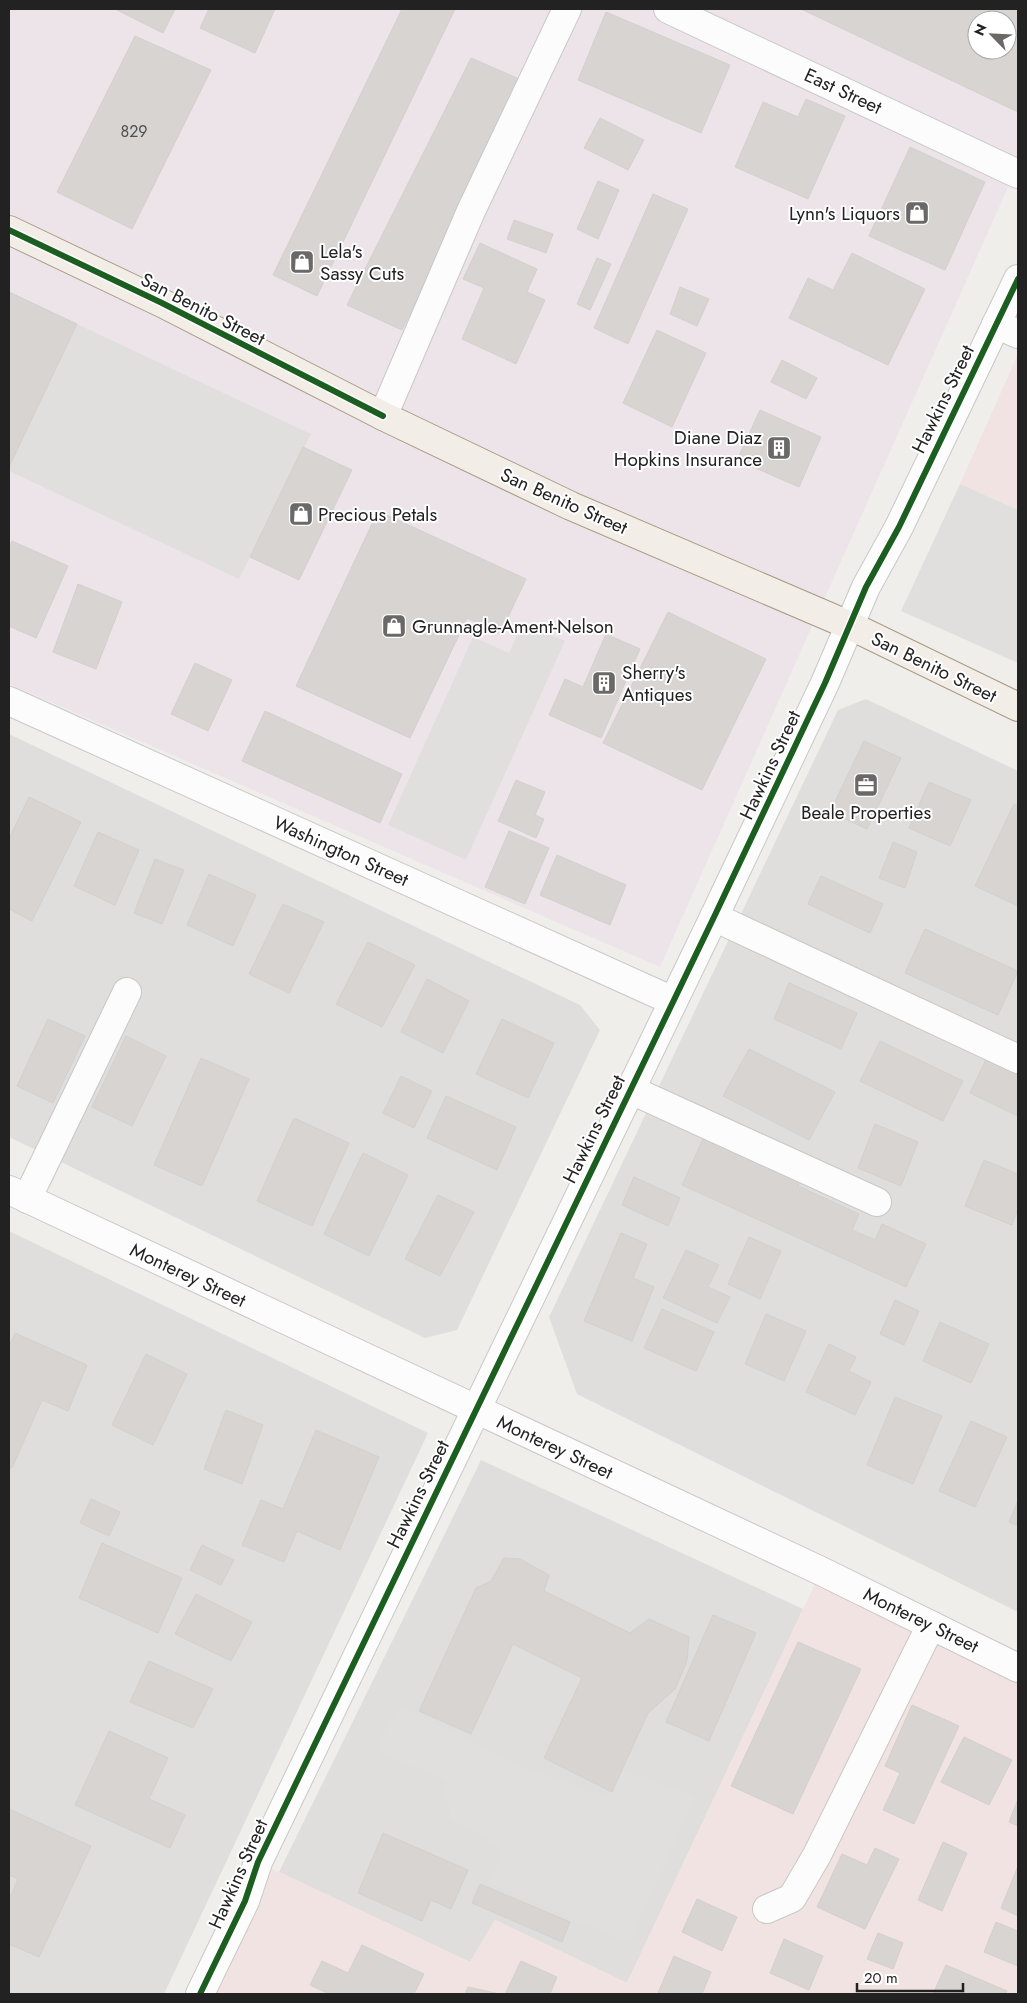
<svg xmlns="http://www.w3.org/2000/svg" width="1027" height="2003" font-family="Jost,sans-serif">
<rect width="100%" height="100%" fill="#f0eeeb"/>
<!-- residential -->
<g fill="#dfdedc">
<path d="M866,699L1018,771V1612L577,1394L549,1317L838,710Z"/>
<path d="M9,734L580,1005L600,1030L457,1330L425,1338L9,1137Z"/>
<path d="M9,1231L428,1433L164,1994H9Z"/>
<path d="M481,1460L803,1609L627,1983L495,1920L470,1962L279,1872Z"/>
</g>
<!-- commercial -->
<g fill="#f1e3e1">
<path d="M1018,354V510L960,484Z"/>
<path d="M821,1571L1018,1668V1994H197L258,1862L470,1962L495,1920L627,1983Z"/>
</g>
<!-- industrial -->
<path fill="#ede4e9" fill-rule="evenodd" d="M9,9H1018V165L660,967L9,684ZM977,20H1007V50H977Z"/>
<!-- parking -->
<g fill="#e0dfde">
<path d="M77,324L311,434L239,579L9,471V467Z"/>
<path d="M960,484L1018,510V663L901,611Z"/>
<path d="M523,622L565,641L466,860L388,825L473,637L509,653Z"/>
<path d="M400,1706L521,1767L608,1797L623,1769L694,1797L629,1943L489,1883L504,1849L451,1819L444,1780L377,1750Z"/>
</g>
<!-- building -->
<g fill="#d7d4d2" stroke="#d3d0cc" fill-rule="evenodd">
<path d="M115,9H175L163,33Z"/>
<path d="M209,9H275L255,53L200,28Z"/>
<path d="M402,9H455L317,296L273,275Z"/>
<path d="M801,9H1018V112ZM977,20H1007V50H977Z"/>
<path d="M606,12L730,65L701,133L578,80Z"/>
<path d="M135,36L211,70L132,229L57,192Z"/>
<path d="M471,58L524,81L402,330L347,305Z"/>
<path d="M806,99L845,116L808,199L735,167L763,102L798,117Z"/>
<path d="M600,118L644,140L628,170L584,148Z"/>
<path d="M910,147L985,182L945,270L869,236Z"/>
<path d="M598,181L619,190L598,239L577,229Z"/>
<path d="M653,194L688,209L628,344L594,328Z"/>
<path d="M514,220L553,234L546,253L507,239Z"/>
<path d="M480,243L537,269L527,292L545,300L516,364L462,339L484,288L463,279Z"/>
<path d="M852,253L925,289L888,365L789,318L808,278L833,290Z"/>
<path d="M597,258L611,264L590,310L577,304Z"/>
<path d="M680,287L709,299L697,326L670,314Z"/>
<path d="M9,292L77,324L9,467Z"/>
<path d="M657,330L706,353L672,427L623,403Z"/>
<path d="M782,360L817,378L806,399L771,382Z"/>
<path d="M760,410L821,437L799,487L737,460Z"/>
<path d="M303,447L352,470L299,580L250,557Z"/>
<path d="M378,511L526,579L500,634L467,618L410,738L296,686Z"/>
<path d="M12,541L68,566L36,638L9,626V549Z"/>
<path d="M78,584L122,602L96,669L53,652Z"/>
<path d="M668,612L766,659L702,790L603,743Z"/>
<path d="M606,634L640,649L601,738L549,715L565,679L583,687Z"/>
<path d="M195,663L232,680L208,731L171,714Z"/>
<path d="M265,711L402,774L380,823L242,761Z"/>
<path d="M864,741L901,758L867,829L830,812Z"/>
<path d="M516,780L545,792L535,815L544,819L536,838L498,821Z"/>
<path d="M929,782L971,800L950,846L909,828Z"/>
<path d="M29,797L81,822L32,921L9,909V839Z"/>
<path d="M1014,804L1018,806V906L975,886Z"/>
<path d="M509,831L549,848L525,904L485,887Z"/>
<path d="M98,832L139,850L115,905L74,886Z"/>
<path d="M893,842L917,852L905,888L879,878Z"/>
<path d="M557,855L626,885L610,925L540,895Z"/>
<path d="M155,859L184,870L162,924L134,913Z"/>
<path d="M209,874L256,895L233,946L187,925Z"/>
<path d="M821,876L883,904L870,933L808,904Z"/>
<path d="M283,904L324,922L289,993L249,974Z"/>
<path d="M925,929L1018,971L998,1015L905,973Z"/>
<path d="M368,942L415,965L382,1027L336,1004Z"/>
<path d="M427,979L469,1001L443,1053L401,1032Z"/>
<path d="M789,983L857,1013L841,1049L774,1019Z"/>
<path d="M48,1019L85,1036L53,1103L17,1086Z"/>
<path d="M502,1019L554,1043L528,1098L476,1074Z"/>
<path d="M126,1036L166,1056L132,1126L92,1107Z"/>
<path d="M880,1041L963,1081L943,1121L860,1081Z"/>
<path d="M749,1049L835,1092L809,1140L723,1096Z"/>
<path d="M990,1051L1018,1064V1116L970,1093Z"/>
<path d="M201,1058L249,1079L202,1186L154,1165Z"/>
<path d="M401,1076L432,1091L414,1128L383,1113Z"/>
<path d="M446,1096L516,1127L497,1170L427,1138Z"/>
<path d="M294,1118L349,1143L312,1226L257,1201Z"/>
<path d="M875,1124L918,1142L901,1186L858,1168Z"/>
<path d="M704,1137L800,1181L798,1186L859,1214L852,1230L875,1240L882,1224L926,1244L906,1287L682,1185Z"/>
<path d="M363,1153L408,1175L369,1256L324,1234Z"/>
<path d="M984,1160L1018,1174V1209L1012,1225L965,1206Z"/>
<path d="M634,1177L680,1198L668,1226L622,1205Z"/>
<path d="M438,1195L474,1212L440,1276L405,1259Z"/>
<path d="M621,1233L647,1244L633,1278L654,1287L632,1341L584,1321Z"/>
<path d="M749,1237L781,1251L760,1299L728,1284Z"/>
<path d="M686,1250L719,1265L708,1287L730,1297L717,1323L663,1298Z"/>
<path d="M895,1300L919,1311L904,1345L880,1334Z"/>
<path d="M662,1309L714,1332L696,1371L644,1348Z"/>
<path d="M766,1314L806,1331L784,1381L745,1364Z"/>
<path d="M940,1322L989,1344L971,1383L923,1361Z"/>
<path d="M15,1333L87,1365L68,1411L42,1400L12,1468L9,1466V1347Z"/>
<path d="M829,1344L856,1357L849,1371L871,1382L855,1415L806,1392Z"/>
<path d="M146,1354L187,1374L153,1445L112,1425Z"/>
<path d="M895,1397L942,1416L913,1484L867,1465Z"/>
<path d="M226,1410L263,1425L242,1484L204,1469Z"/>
<path d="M971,1421L1007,1437L975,1507L939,1491Z"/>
<path d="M316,1430L379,1457L340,1550L297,1531L284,1562L242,1545L261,1500L283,1509Z"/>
<path d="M91,1499L120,1512L109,1536L80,1523Z"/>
<path d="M1018,1500V1526L1009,1522Z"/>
<path d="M102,1543L182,1578L158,1633L79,1598Z"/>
<path d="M202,1545L234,1560L221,1585L190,1570Z"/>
<path d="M504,1558L520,1559L549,1575L544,1591L630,1633L649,1619L689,1637L687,1661L675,1689L648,1713L612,1792L544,1758L582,1678L513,1644L471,1734L419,1711L476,1588L491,1581Z"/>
<path d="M196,1594L252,1622L231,1661L175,1634Z"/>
<path d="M713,1615L756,1633L709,1741L666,1722Z"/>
<path d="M798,1642L861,1669L793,1814L731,1786Z"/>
<path d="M149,1661L213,1689L193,1728L130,1702Z"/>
<path d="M912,1705L959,1726L914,1824L883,1810L900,1773L885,1766Z"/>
<path d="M109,1731L168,1758L149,1799L185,1815L170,1848L75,1805Z"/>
<path d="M964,1737L1012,1760L989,1805L941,1782Z"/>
<path d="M1018,1799V1826L1009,1822Z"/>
<path d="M9,1809L91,1846L39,1957L9,1944V1900L18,1879L9,1875Z"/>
<path d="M383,1833L468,1870L451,1909L431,1900L422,1921L358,1893Z"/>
<path d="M943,1842L967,1853L942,1911L918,1900Z"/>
<path d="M875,1848L899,1859L865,1929L817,1907L842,1854L867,1865Z"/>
<path d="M1018,1866V1916L1001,1908Z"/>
<path d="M480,1884L570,1922L562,1942L472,1903Z"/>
<path d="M697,1899L737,1917L722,1951L682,1932Z"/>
<path d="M996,1922L1018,1931V1966L984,1952Z"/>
<path d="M878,1933L903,1943L893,1969L867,1959Z"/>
<path d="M784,1939L823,1956L809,1990L770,1973Z"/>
<path d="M362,1945L424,1974L414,1994H329L310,1985L322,1961L348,1973Z"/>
<path d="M674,1956L711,1972L702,1994L658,1993Z"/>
<path d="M521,1961L557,1977L550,1994H505Z"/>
<path d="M946,1965L1007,1991L1006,1994H933Z"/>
<path d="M468,1987L500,1994H465Z"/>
</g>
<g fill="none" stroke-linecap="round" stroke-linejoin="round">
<defs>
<g id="minor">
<path d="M668,9L1018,174"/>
<path d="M996,324L1018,334"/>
<path d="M383,416L471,211L567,9"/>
<path d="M9,701L673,1001"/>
<path d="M714,917L1018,1059"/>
<path d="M629,1089L877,1202"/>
<path d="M9,1190L821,1571L1018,1668"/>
<path d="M27,1199L127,992"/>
<path d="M767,1909L792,1898L817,1855L931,1625"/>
<path d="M200,1994L245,1901L258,1862L714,917L825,683L866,587L899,527L1018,279"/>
</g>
<path id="major" d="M9,230L162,303L383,416L571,506L851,626L1018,707"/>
</defs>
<!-- minor casing -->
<use href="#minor" stroke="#c9c8c7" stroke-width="30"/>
<!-- major casing -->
<use href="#major" stroke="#a79c86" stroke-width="30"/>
<!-- minor -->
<use href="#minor" stroke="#fdfcfc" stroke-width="28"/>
<!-- major -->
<use href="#major" stroke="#f3ede7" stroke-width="28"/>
<defs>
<g id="cycleway">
<path d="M9,230L162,303L383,416"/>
<path d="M200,1994L245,1901L258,1862L714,917L825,683L866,587L899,527L1018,279"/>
</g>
</defs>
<!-- cycleway casing -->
<use href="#cycleway" stroke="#fff" stroke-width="9"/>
<!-- cycleway -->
<use href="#cycleway" stroke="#1b5e20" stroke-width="6"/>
</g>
<!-- icons -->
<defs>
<symbol id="shop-square" viewBox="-11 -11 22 22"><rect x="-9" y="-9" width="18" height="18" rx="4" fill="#6a6968" stroke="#fff"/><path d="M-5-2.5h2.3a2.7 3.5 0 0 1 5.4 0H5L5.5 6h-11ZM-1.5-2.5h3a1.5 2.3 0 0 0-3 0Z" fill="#fff"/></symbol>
<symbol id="building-square" viewBox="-11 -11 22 22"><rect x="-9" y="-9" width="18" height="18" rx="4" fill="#6a6968" stroke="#fff"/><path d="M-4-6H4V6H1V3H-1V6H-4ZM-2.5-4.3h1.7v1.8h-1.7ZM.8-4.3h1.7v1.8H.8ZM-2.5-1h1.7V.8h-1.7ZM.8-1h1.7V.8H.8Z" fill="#fff"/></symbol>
<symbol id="office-square" viewBox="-11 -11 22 22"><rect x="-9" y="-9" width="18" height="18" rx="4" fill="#6a6968" stroke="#fff"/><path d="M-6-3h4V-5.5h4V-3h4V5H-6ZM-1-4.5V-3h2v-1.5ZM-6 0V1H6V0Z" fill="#fff"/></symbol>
</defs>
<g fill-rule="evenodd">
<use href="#shop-square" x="903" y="199" width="28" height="28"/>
<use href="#shop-square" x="288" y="248" width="28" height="28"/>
<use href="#building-square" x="765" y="434" width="28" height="28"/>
<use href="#shop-square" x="287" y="500" width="28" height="28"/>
<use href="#shop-square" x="380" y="612" width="28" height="28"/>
<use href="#building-square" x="590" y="669" width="28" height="28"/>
<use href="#office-square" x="852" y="771" width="28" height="28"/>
</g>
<g text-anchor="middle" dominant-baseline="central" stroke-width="4" stroke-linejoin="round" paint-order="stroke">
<!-- number labels -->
<g font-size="16" fill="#4f4e4e">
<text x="134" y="131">829</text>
</g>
<!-- street labels -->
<g font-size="19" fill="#222" stroke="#fff">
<text transform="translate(843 91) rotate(25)">East Street</text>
<text transform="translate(203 309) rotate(27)">San Benito Street</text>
<text transform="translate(943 399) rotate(-64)">Hawkins Street</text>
<text transform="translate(564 501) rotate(24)">San Benito Street</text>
<text transform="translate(934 667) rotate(26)">San Benito Street</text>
<text transform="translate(770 765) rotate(-65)">Hawkins Street</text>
<text transform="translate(341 851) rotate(24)">Washington Street</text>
<text transform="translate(594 1129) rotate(-64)">Hawkins Street</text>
<text transform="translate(188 1275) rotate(25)">Monterey Street</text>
<text transform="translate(555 1447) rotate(25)">Monterey Street</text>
<text transform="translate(418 1494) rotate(-64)">Hawkins Street</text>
<text transform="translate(921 1620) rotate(26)">Monterey Street</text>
<text transform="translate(238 1874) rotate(-66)">Hawkins Street</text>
</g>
<!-- poi labels -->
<g font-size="19" fill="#222" stroke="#fff" text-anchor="start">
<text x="900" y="213" text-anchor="end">Lynn's Liquors</text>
<text x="320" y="251">Lela's<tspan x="320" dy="22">Sassy Cuts</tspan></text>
<text x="762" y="437" text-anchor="end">Diane Diaz<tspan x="762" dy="22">Hopkins Insurance</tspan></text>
<text x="318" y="514">Precious Petals</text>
<text x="412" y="626">Grunnagle-Ament-Nelson</text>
<text x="622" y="672">Sherry's<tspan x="622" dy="22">Antiques</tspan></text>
<text x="866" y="812" text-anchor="middle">Beale Properties</text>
</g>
</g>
<!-- border -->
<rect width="1027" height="2003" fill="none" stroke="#222222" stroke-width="20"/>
<!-- north arrow -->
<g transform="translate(992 35) rotate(294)"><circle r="24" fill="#ffffff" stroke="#a7a7a7"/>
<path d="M0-4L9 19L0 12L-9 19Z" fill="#6a6968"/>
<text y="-8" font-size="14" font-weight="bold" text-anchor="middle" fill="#222222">N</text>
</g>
<!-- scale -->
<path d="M857 1983v8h106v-8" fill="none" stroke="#222222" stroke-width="2.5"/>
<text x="864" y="1983" font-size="15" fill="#222222" stroke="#ffffff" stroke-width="4" paint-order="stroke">20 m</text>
</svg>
